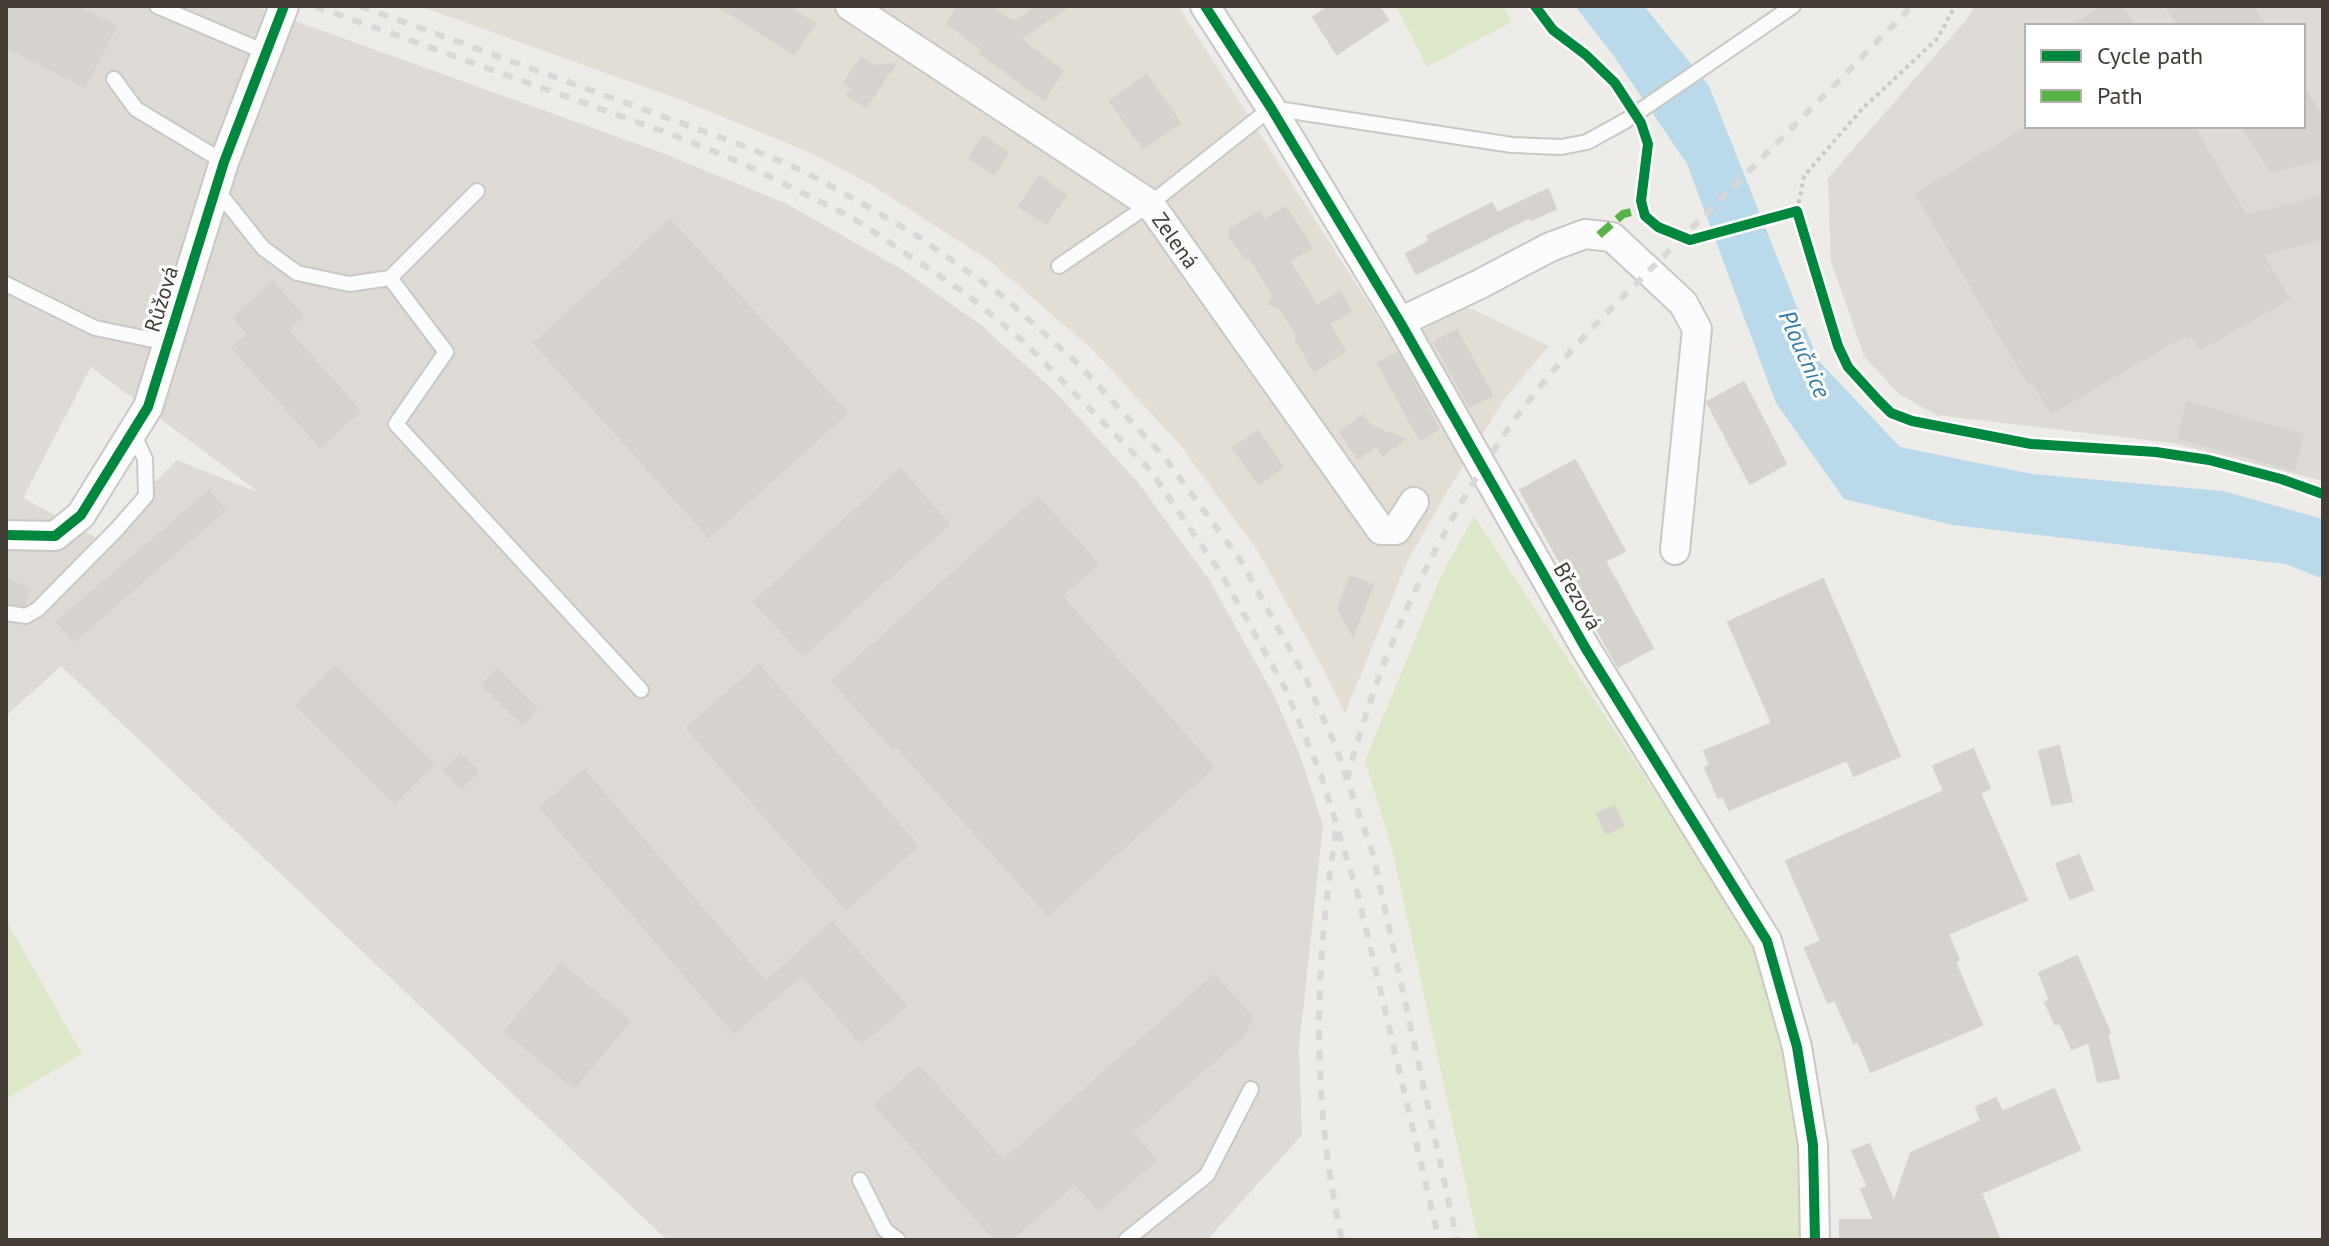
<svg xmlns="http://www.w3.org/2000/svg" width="2329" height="1246" font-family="'PT Sans',sans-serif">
<rect width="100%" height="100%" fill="#eeece8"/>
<!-- residential -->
<path fill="#e2ded5" d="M419,6H1178L1396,346L1464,305L1549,346L1505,398L1443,499L1407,562L1345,713L1324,670L1257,550L1180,445L1093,350L990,261L870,184L811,153L684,101Z"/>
<!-- industrial -->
<g fill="#dedbd6" fill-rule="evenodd">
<path d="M6,6H253L665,154L787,204L903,270L981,325L1053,390L1137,481L1210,581L1274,695L1301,758L1323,825L1299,1048L1302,1135L1207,1240H667L61,666L6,716ZM91,367L257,491V492L177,460L99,539L23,498Z"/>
<path d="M1975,6H2323V481L2172,443L1936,415L1899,394L1864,356L1831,261L1828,178L1966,20ZM2027,26H2303V126H2027Z"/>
</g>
<!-- green -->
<g fill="#dde8c9">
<path d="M1396,6H1503L1512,22L1427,67Z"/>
<path d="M1474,516L1760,952L1801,1132L1799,1240H1478L1392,849L1365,761L1440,578Z"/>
<path d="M6,920L82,1054L6,1099Z"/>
</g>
<!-- water -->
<path fill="#badaeb" d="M1575,6H1644L1709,86L1818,360L1900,447L2032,474L2223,491L2323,519V579L2286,564L1953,525L1844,499L1776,403L1687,164L1613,55Z"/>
<!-- building -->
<g fill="#d6d3cf" stroke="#d6d3ce" stroke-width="2">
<path d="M6,6H75L116,26L85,87L6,47Z"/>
<path d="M718,6H787L815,24L794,54Z"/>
<path d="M958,6H989L1014,22L1037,6H1069L1020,39L1063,71L1044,100L980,53L982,49L947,24Z"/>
<path d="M1330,6H1379L1388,20L1337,54L1313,17Z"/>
<path d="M2104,6H2122L2134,26H2070Z"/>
<path d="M2166,6H2253L2265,26H2179Z"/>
<path d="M861,58L874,66L895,64L866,107L847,95L852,88L844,83Z"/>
<path d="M1147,75L1180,123L1143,148L1110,101Z"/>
<path d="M2303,86L2323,118V158L2271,172L2242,126H2303Z"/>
<path d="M2029,126H2193L2246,216L2323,196V238L2263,255L2289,299L2201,349L2191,335L2187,338L2185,335L2052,413L2033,383L2029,384L1916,194Z"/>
<path d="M983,136L1008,153L994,174L969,158Z"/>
<path d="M1039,176L1066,195L1046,224L1019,206Z"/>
<path d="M1548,189L1556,209L1531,220L1530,217L1416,274L1406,254L1430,241L1427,236L1492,203L1497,213Z"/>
<path d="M1286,207L1312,248L1289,261L1317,306L1340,292L1351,311L1329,324L1345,351L1314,371L1295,338L1298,336L1279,307L1269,304L1273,296L1250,257L1246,259L1230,238L1231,228L1259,212L1264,220Z"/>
<path d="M670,220L847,413L709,537L534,343Z"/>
<path d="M273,282L303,316L287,329L360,411L320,447L232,348L248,334L234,318Z"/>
<path d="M1457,330L1492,395L1470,407L1434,342Z"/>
<path d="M1398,353L1439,429L1420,440L1378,363Z"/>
<path d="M1744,382L1786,464L1750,484L1707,402Z"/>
<path d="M2187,402L2303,435L2294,470L2178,438Z"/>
<path d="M1363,415L1372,427L1405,439L1383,455L1376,446L1358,459L1340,432Z"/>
<path d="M1258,431L1283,467L1259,484L1233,448Z"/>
<path d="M1575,460L1625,551L1605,561L1653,648L1618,667L1520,490Z"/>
<path d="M900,469L949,524L803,655L754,602Z"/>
<path d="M209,491L225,510L74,641L57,622Z"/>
<path d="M1038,497L1098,564L1061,596L1214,767L1048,915L896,746L893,749L832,681Z"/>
<path d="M1350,576L1373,585L1353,636L1338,609Z"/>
<path d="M6,579L30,589L24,606L6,603Z"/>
<path d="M1823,579L1900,756L1854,776L1847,760L1729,810L1723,796L1718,798L1705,768L1710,765L1704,751L1772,723L1728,622Z"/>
<path d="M759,665L918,846L846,909L687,728Z"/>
<path d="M335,666L433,764L395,803L296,705Z"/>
<path d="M497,669L537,709L522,724L482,685Z"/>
<path d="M2059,746L2072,801L2052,805L2039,751Z"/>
<path d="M1973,749L1990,788L1980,793L2027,900L1948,934L1959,960L1955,962L1982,1025L1871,1072L1858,1041L1854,1043L1835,1000L1828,1003L1805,948L1821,941L1786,861L1944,791L1933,766Z"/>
<path d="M461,754L478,772L462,788L444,770Z"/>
<path d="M584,770L766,982L832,922L906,1006L861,1043L802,975L734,1033L540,807Z"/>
<path d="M1614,806L1623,826L1606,834L1597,814Z"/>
<path d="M2079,855L2093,890L2070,899L2056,864Z"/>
<path d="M2077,956L2110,1033L2107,1034L2119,1078L2098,1082L2089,1042L2072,1049L2060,1023L2055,1024L2045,1002L2050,1000L2039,973Z"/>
<path d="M561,964L630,1021L574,1088L505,1031Z"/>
<path d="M1214,975L1252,1017L1245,1034L1132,1133L1156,1160L1099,1210L1075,1183L1011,1240H995L875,1105L919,1066L1003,1161Z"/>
<path d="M2054,1089L2080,1150L1981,1193L2000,1240H1840V1220H1874L1861,1189L1868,1187L1852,1151L1869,1144L1894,1202L1911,1153L1981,1121L1976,1107L1996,1098L2002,1112Z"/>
</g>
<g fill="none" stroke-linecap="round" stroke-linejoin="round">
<defs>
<g id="service">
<path d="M157,6L265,52"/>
<path d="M114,79L136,109L224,162"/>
<path d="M216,189L263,248L297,273L349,284L390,278L477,191"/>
<path d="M1059,266L1150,204L1271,108L1512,145L1561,147L1587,142L1625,121L1793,6"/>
<path d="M390,278L446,352L396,424L641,690"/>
<path d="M6,284L95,328L168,343"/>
<path d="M6,613L26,616L38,609L117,529L146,496L145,459L133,433"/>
<path d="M860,1180L885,1230L898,1240"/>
<path d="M1126,1240L1207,1175L1251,1089"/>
</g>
<g id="minor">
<path id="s1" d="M850,6L1150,204L1381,530H1396L1414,502"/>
<path d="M1205,6L1271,108L1400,322L1586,649L1767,941L1797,1047L1813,1145L1815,1240"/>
<path d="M1400,322L1480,284L1550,247L1585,234L1612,237L1683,303L1697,329L1675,550"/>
<path d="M6,535L55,536L81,515L148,407L224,162L284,6"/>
</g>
</defs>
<!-- service casing -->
<use href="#service" stroke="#cac8c4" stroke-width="18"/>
<!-- minor casing -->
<use href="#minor" stroke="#cac8c4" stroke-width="32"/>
<!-- path -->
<path stroke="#cccac7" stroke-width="4" stroke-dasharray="4 4" stroke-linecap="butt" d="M1797,211L1804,176L1863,108L1937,39L1955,6"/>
<!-- service -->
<use href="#service" stroke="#fcfcfc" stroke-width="14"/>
<!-- minor -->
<use href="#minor" stroke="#fcfcfc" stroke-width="28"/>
<!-- rail -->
<g stroke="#d8d8d7" stroke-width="6" stroke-dasharray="10 10" stroke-linecap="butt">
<path d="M315,6L673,135L742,163L853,218L965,293L1022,340L1150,470L1222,575L1285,688L1321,775L1358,895L1439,1240"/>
<path d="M360,6L744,146L803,171L860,202L922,239L1004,297L1079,365L1165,458L1241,561L1306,679L1335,745L1373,854L1457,1240"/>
<path d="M1347,780C1378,657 1433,540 1504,435C1553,362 1620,300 1682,238C1759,161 1836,84 1912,6"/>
<path d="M1336,831C1314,973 1311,1099 1342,1240"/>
</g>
<!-- quiet -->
<path stroke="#57b346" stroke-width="8" stroke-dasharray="16 8" stroke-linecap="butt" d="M1599,235L1623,214L1643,209"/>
<defs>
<g id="cycleway">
<path d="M1205,6L1271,108L1400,322L1586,649L1767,941L1797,1047L1813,1145L1815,1240"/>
<path d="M1535,6L1553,30L1586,55L1615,83L1641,123L1648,144L1641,201L1645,216L1658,227L1690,240L1797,211L1838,346L1848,367L1878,400L1891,413L1912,421L2031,444L2156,452L2209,460L2281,479L2323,494"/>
<path d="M6,535L55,536L81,515L148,407L224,162L284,6"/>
</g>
</defs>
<!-- cycleway casing -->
<use href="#cycleway" stroke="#fff" stroke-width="15"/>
<!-- cycleway -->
<use href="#cycleway" stroke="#00873e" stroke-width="10"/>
</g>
<g text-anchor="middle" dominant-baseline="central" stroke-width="6" stroke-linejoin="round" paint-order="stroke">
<!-- street labels -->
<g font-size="22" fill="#433d35" stroke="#fff">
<text stroke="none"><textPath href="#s1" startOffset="404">Zelená</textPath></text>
<text transform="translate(161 299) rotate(-73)">Růžová</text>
<text transform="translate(1578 596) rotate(60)">Březová</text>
</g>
<!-- water labels -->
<g font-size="24" font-style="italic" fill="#347da9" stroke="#fff">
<text transform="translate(1805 354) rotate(66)">Ploučnice</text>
</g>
</g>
<!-- border -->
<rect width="2329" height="1246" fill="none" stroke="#433d35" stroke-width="16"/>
<!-- legend -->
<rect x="2025" y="24" width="280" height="104" fill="#ffffff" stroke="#b4b1ae" stroke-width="2"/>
<rect x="2041" y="50" width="40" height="12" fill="#00873e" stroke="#b4b1ae" stroke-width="2"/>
<text x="2097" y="64" font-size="24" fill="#433d35">Cycle path</text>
<rect x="2041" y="90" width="40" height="12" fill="#57b346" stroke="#b4b1ae" stroke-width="2"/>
<text x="2097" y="104" font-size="24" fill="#433d35">Path</text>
</svg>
